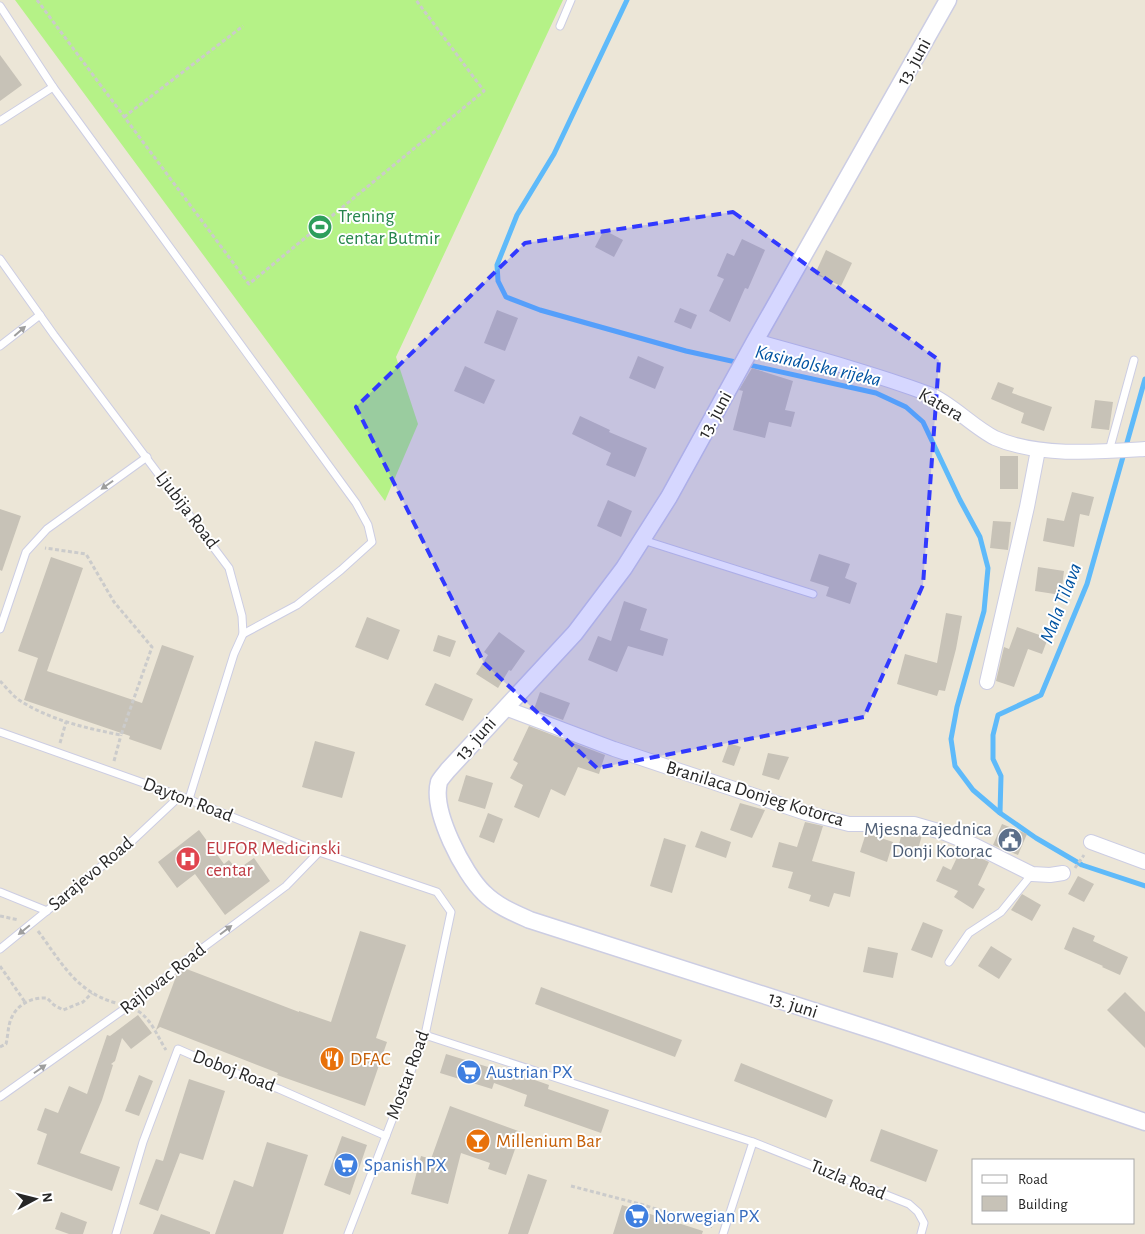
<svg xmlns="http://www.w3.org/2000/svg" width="1145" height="1234" font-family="'Alegreya Sans',sans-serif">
<rect width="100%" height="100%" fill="#ece6d7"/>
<!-- pitch -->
<path fill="#b5f287" d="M15,0H563L396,357L418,424L385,501Z"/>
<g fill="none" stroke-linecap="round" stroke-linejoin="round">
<!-- stream -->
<g stroke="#5ebafa" stroke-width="5">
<path d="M627,0L554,154L517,215L497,265L498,281L506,297L540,310L686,351L876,393L906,407L923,422L960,500L980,537L988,568L984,611L957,707L951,739L955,766L973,790L1000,813L1036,838L1082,865L1145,886"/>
<path d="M1000,813L1001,776L993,759V735L998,715L1041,695L1087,584L1145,379"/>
</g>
</g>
<!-- building -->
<g fill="#c7c2b7">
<path d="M0,55L22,85L0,101Z"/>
<path d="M604,230L623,240L614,257L595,247Z"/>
<path d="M742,239L765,250L748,289L745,288L730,322L709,311L724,279L717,276L727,253L734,256Z"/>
<path d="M826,250L852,263L841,286L815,274Z"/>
<path d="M680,308L697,315L691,329L674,322Z"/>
<path d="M497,310L518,318L505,351L484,343Z"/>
<path d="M638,356L664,367L655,389L629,378Z"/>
<path d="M465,366L495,380L484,404L454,391Z"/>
<path d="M752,368L793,381L785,410L795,412L791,427L769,422L765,438L733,430L743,391L739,390Z"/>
<path d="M998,382L1014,388L1012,393L1052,407L1044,431L1021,423L1024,413L991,399Z"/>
<path d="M1095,400L1113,402L1109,430L1091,428Z"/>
<path d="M580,416L610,430L609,432L647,448L635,477L606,465L611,453L572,434Z"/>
<rect x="1000" y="456" width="18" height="33"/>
<path d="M1072,492L1094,497L1089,516L1080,514L1074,547L1043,541L1047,518L1064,521Z"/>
<path d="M608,500L632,511L621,537L597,526Z"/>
<path d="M0,509L21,516L2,571L0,570Z"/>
<path d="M993,521L1011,522L1008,550L990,548Z"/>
<path d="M819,554L850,564L845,578L857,583L850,604L826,596L829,587L810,581Z"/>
<path d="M51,557L83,568L47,671L142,703L162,645L194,656L161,750L129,739L130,736L24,700L38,658L18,651Z"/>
<path d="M1038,567L1064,571L1061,595L1035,591Z"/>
<path d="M624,601L647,609L640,630L668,639L663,656L628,646L617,672L588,660L598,636L611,641Z"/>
<path d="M946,613L962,616L956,649L945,691L939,690L937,696L897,684L905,654L937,663Z"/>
<path d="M367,617L400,630L388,660L355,647Z"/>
<path d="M1017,627L1048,638L1042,654L1028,649L1014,687L996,681L1004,647L1009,649Z"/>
<path d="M499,632L525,651L511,671L509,670L498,688L476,674L488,655L484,652Z"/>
<path d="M438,635L456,641L450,657L433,651Z"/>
<path d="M435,683L473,699L463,721L425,705Z"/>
<path d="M540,692L570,703L563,720L534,709Z"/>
<path d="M529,726L605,755L599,774L578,767L565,796L551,789L539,818L514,807L523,785L510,778L518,763L513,760Z"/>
<path d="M315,741L355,752L342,798L302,787Z"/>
<path d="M729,743L741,747L734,766L722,762Z"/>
<path d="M768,753L789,757L779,780L762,775Z"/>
<path d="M466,775L493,783L485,809L458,801Z"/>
<path d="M740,803L765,810L752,838L730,830Z"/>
<path d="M488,813L503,819L494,843L479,837Z"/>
<path d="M805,822L823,826L812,861L855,872L850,897L834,893L829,907L809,901L811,895L788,888L793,872L772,867L779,842L797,847Z"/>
<path d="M1002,824L1027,834L1018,855L993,845Z"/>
<path d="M199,830L224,864L229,860L237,870L254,858L270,881L225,915L195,874L177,888L158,862Z"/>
<path d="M701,831L731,842L726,858L695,847Z"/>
<path d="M866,833L893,842L887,862L860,852Z"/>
<path d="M902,833H913L922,835L917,853L898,848Z"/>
<path d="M664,838L686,845L672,893L650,886Z"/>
<path d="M961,849L989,862L978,885L985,889L973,909L954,897L958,891L936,881L943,866L951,870Z"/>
<path d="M1078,876L1094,884L1084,902L1068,894Z"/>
<path d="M1022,894L1041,905L1032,921L1011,910Z"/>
<path d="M923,922L943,930L932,958L911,950Z"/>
<path d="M1073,927L1095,936L1093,941L1128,957L1120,975L1102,967L1103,966L1064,949Z"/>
<path d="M360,931L406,945L376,1038L387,1042L365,1106L277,1075L278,1073L160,1027L156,1030L177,974L184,968L299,1012V1011L331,1022Z"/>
<path d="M991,946L1012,959L999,979L978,966Z"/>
<path d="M868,947L898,953L893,978L863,972Z"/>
<path d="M541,987L682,1040L675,1057L535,1004Z"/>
<path d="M1125,992L1145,1012V1048L1107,1010Z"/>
<path d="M138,1015L152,1033L131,1049L122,1038L115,1061L111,1064L113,1065L102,1100L80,1153L120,1167L112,1191L37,1164L47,1134L37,1130L45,1108L58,1113L69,1086L87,1094L107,1035L110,1036Z"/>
<path d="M446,1054L514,1075L515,1073L549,1085L548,1089L609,1110L601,1133L524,1106L527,1095L494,1083L492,1089L440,1073Z"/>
<path d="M741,1063L833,1100L826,1118L734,1081Z"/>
<path d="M139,1075L153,1081L139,1116L125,1111Z"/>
<path d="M189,1079L225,1091L203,1160L180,1153L158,1211L139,1204L156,1159L163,1161Z"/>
<path d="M450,1106L521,1132L506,1175L488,1169L490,1163L461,1153L448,1204L411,1194L421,1156L431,1159Z"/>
<path d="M881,1129L938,1150L926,1182L870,1161Z"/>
<path d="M342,1136L367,1145L350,1195L324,1185Z"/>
<path d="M267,1142L308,1155L283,1234H215L234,1180L253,1187Z"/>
<path d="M528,1174L547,1180L528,1234H508Z"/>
<path d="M622,1205L703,1231L702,1234H613Z"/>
<path d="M61,1212L87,1222L83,1234H69L55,1229Z"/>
<path d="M161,1214L210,1232V1234H153Z"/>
</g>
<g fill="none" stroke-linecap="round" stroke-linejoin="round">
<defs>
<g id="service">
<path d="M0,6L53,87L356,503L368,525L372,542L341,570L297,605L243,634"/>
<path d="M560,26L571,0"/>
<path d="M0,121L53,87"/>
<path d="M0,259L54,335L229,568L242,616L243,634L234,654L189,799"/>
<path d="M0,346L40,315"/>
<path d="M1109,451L1134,360"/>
<path d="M643,540L813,594"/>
<path d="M0,629L26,552L47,529L147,457"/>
<path d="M0,732L180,796L319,852L437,892L451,912L425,1035L348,1234"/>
<path d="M0,892L47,911"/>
<path d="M0,949L130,843L180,796"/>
<path d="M949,962L969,933L1001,912L1032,874"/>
<path d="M425,1035L753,1142L909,1204L918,1212L924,1223L921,1234"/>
<path d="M0,1097L154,988L177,967L286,886L319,852"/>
<path d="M116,1234L143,1142L178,1049L219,1067L279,1089L386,1136"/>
<path d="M723,1234L753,1142"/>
</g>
<g id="minor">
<path d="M755,341C813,357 872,373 929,394C951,403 973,427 995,438C1038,457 1099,452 1145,449"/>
<path d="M987,682L1027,507L1038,450"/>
<path d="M505,708L614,749L806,813L849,824H914L945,833L974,845L1032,874L1050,875L1063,873"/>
<path d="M1091,842L1145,862"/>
</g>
<path id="tertiary" d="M948,0L755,341L669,497L624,568L575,633L448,770C445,774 441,778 439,782C431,811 464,874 484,893C497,906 514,913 530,920L885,1034L1145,1122"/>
</defs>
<!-- service casing -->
<use href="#service" stroke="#cccde3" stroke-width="9"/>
<!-- minor casing -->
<use href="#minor" stroke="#cccde3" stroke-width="16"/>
<!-- tertiary casing -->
<use href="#tertiary" stroke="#cccde3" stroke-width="19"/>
<!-- path -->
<g stroke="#cbcbcb" stroke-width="3" stroke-dasharray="4 2.5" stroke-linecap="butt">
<path d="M37,0L249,284L484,91L416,0"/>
<path d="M124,117L243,26"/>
<path d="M0,681C6,687 12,695 19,700C50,720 85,728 121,735L152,647L114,602L86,554L45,548"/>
<path d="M60,743L66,722"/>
<path d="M114,761L121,735"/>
<path d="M1075,868L1084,855"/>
<path d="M0,916L19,920"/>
<path d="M38,931C61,962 76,992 116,1003"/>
<path d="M0,966L25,1002"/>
<path d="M138,1011C152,1020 157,1036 166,1050"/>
<path d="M0,1047L6,1044C8,1036 8,1026 11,1019C17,1004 32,997 47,998L54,1005L63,1010L83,1002L92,993"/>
<path d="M571,1186L640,1204L714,1227"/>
</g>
<!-- service -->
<use href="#service" stroke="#fff" stroke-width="7"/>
<!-- minor -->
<use href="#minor" stroke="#fff" stroke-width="14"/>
<!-- tertiary -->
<use href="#tertiary" stroke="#fff" stroke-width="16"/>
</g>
<!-- one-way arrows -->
<defs><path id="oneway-solid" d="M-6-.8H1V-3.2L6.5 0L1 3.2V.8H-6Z" transform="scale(1.25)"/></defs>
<g fill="#9e9e9e">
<use href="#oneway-solid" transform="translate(20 331) rotate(-41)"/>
<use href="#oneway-solid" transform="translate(107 485) rotate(145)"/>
<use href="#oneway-solid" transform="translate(24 930) rotate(141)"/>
<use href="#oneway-solid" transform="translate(226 930) rotate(-37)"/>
<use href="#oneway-solid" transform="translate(40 1069) rotate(-35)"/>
</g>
<!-- marked area -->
<path fill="#3139ff" fill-opacity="0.2" stroke="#3139ff" stroke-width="4" stroke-dasharray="10 6" stroke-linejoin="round" d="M733,212L939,360L923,585L864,717L597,768L484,663L356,407L525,243Z"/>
<!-- icons -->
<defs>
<symbol id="stadium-disc" viewBox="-11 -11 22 22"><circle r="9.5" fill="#2e9e5b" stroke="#fff"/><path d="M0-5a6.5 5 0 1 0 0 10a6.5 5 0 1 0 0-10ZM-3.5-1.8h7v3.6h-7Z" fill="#fff"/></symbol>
<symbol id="civic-disc" viewBox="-11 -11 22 22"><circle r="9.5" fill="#5c6f8a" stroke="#fff"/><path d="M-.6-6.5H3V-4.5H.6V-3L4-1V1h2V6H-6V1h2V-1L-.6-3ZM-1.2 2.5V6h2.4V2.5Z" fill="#fff"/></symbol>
<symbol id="hospital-disc" viewBox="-11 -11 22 22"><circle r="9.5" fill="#e0444e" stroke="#fff"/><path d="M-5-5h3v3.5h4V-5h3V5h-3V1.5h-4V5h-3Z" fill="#fff"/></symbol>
<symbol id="restaurant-disc" viewBox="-11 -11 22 22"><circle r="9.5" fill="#e8710a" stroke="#fff"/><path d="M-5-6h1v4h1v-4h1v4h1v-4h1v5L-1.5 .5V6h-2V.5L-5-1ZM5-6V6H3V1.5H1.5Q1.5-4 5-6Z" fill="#fff"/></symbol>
<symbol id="supermarket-disc" viewBox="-11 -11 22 22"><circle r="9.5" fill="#3f7fe0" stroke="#fff"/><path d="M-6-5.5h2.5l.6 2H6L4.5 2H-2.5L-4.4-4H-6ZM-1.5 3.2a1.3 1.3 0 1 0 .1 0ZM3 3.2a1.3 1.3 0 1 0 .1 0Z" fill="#fff"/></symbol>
<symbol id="bar-disc" viewBox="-11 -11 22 22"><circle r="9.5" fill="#e8710a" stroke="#fff"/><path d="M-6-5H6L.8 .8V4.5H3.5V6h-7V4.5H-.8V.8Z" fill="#fff"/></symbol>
</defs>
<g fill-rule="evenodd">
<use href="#stadium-disc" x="306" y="213" width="28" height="28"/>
<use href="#civic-disc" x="996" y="826" width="28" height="28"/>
<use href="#hospital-disc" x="174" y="845" width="28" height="28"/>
<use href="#restaurant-disc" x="318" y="1045" width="28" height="28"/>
<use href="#supermarket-disc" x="455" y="1058" width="28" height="28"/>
<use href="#bar-disc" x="464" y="1127" width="28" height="28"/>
<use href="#supermarket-disc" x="332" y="1151" width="28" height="28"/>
<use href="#supermarket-disc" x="623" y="1202" width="28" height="28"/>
</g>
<g text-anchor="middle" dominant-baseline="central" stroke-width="4" stroke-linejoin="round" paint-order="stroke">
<!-- street labels -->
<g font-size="19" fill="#272727" stroke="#fff">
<text transform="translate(914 62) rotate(-61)">13. juni</text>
<text transform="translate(941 405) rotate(30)">Katera</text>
<text transform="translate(715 415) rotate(-61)">13. juni</text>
<text transform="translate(187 510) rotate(53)">Ljubija Road</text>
<text transform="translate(476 739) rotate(-48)">13. juni</text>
<text transform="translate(755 794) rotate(17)">Branilaca Donjeg Kotorca</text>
<text transform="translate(188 800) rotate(21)">Dayton Road</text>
<text transform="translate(91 874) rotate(-40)">Sarajevo Road</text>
<text transform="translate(163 979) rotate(-38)">Rajlovac Road</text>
<text transform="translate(793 1005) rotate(18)">13. juni</text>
<text transform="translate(234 1071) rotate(21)">Doboj Road</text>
<text transform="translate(408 1075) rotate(-70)">Mostar Road</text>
<text transform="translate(848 1180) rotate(22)">Tuzla Road</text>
</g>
<!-- leisure labels -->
<g font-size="19" fill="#27864d" stroke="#fff" text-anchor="start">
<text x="338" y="216">Trening<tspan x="338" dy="22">centar Butmir</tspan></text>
</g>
<!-- service labels -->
<g font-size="19" fill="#4e5e75" stroke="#fff" text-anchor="end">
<text x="992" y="829">Mjesna zajednica<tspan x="992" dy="22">Donji Kotorac</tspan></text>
</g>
<!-- health labels -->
<g font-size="19" fill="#be3a42" stroke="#fff" text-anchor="start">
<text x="206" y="848">EUFOR Medicinski<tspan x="206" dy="22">centar</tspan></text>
</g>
<!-- food labels -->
<g font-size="19" fill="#c56008" stroke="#fff" text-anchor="start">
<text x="350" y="1059">DFAC</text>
<text x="496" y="1141">Millenium Bar</text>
</g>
<!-- shop labels -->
<g font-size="19" fill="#366cbe" stroke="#fff" text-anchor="start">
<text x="486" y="1072">Austrian PX</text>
<text x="364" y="1165">Spanish PX</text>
<text x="654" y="1216">Norwegian PX</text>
</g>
<!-- water labels -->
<g font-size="20" font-style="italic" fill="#0053a2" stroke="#fff">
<text transform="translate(818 366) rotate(13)">Kasindolska rijeka</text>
<text transform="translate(1061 603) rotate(-69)">Mala Tilava</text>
</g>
</g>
<!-- legend -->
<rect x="972" y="1159" width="162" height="65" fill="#ffffff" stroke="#a9a9a9"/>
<rect x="982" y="1175" width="25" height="8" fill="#ffffff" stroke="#a9a9a9"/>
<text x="1018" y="1184" font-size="15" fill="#272727">Road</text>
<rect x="982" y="1196" width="25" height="15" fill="#c7c2b7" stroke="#a9a9a9"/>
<text x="1018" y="1209" font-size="15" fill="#272727">Building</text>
<!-- north arrow -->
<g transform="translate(35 1199) rotate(83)" stroke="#ffffff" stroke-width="4" paint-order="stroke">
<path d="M0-4L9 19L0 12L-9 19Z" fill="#272727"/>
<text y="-8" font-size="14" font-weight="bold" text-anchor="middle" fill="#272727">N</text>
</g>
</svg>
